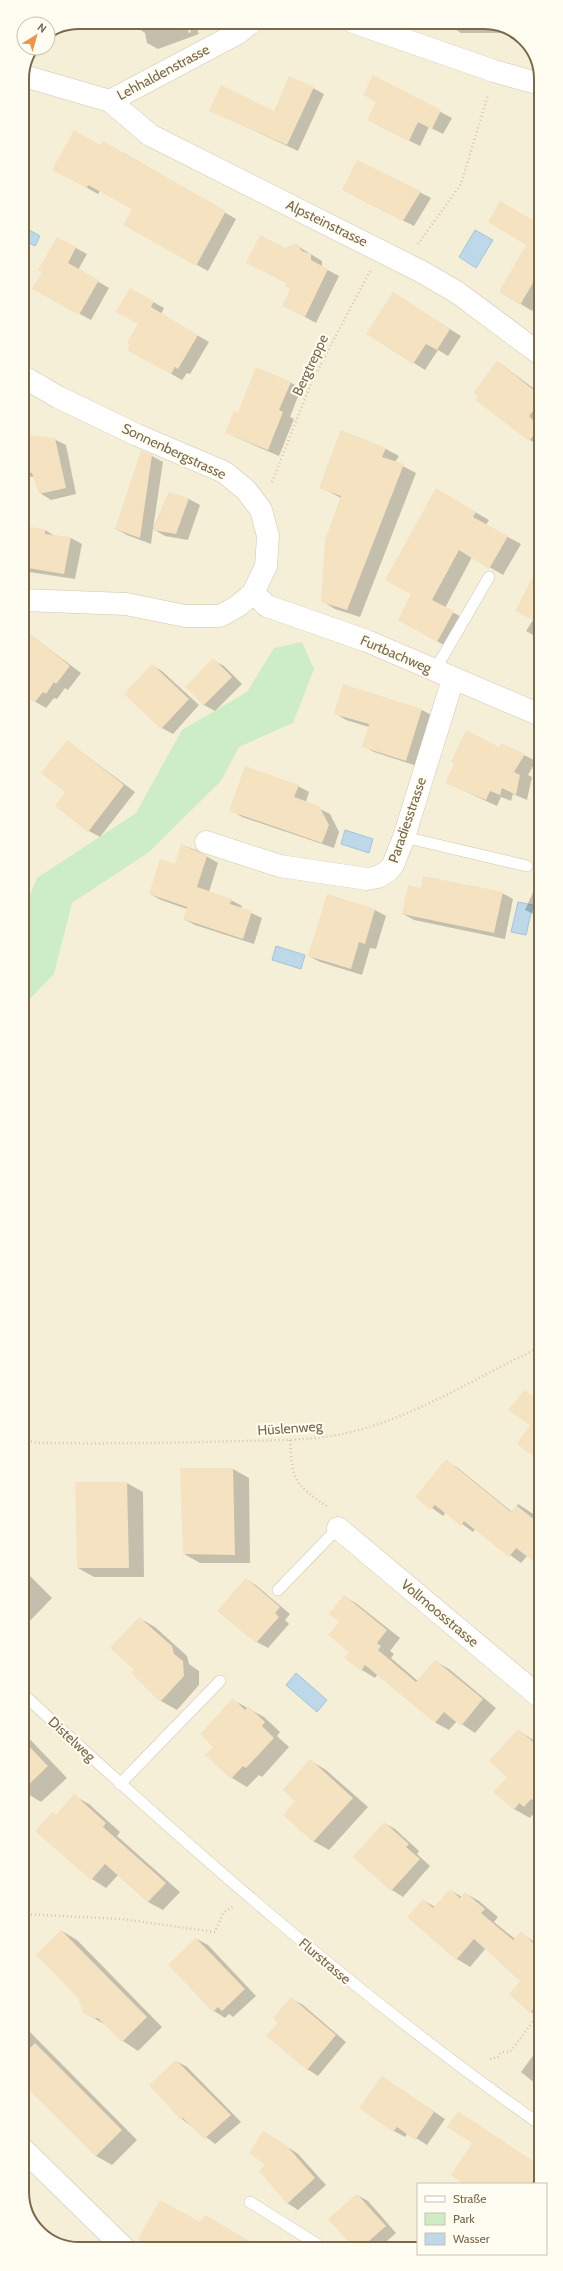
<svg xmlns="http://www.w3.org/2000/svg" width="563" height="2271" font-family="Cabin,sans-serif">
<rect width="100%" height="100%" fill="#fdfbea"/>
<!-- residential -->
<path fill="#f6efd8" d="M80,22H491L524,39L540,69L541,2184H418V2248L76,2249L41,2235L23,2202L22,79L35,48H48V35Z"/>
<!-- green -->
<path fill="#cdedc7" d="M302,642L314,669L293,723L239,747L221,781L149,852L72,903L54,974L22,1007V913L37,878L136,813L182,730L247,692L274,648Z"/>
<!-- water -->
<g fill="#bcd8e9" stroke="#a2c5db">
<path d="M22,226L40,236L35,246L24,240L22,243Z"/>
<path d="M475,230L493,240L476,268L459,257Z"/>
<path d="M345,830L373,839L369,853L341,844Z"/>
<path d="M518,902L533,905L526,935L511,932Z"/>
<path d="M276,946L305,955L301,969L272,960Z"/>
<path d="M296,1673L327,1700L317,1712L286,1685Z"/>
</g>
<!-- shadow -->
<g fill="#0003">
<path d="M136,22H185L189,33L191,32L187,22H194L199,34L158,49L147,43L145,33L139,29Z"/>
<path d="M445,22H491L504,29L503,33H461Z"/>
<path d="M374,77L452,118L443,134L429,127L420,146L379,126Z"/>
<path d="M313,88L324,94L298,151L210,110L274,112Z"/>
<path d="M101,146L124,153L236,219L208,271L125,225L134,209L100,191L98,194L64,175Z"/>
<path d="M358,161L431,198L414,226L354,196Z"/>
<path d="M501,202L540,225V296L532,311L500,291L528,245Z"/>
<path d="M57,238L87,254L78,270L109,288L91,320L44,295L43,272Z"/>
<path d="M296,245L322,261V267L339,276L316,323L283,305L291,289L287,283L248,263Z"/>
<path d="M130,289L164,308L161,314L209,342L190,374L187,373L182,380L129,350L139,324Z"/>
<path d="M404,300L461,336L448,356L438,350L425,370L368,334Z"/>
<path d="M498,362L540,393V446L530,440Z"/>
<path d="M290,382L301,389L290,417L294,419L279,456L226,433L238,413Z"/>
<path d="M341,431L386,449L399,456L395,462L416,473L360,617L335,609L322,601L341,498L320,487Z"/>
<path d="M22,435L54,439L66,445L76,494L51,500L40,493L34,477L22,476Z"/>
<path d="M152,456L163,462L153,529L169,493L189,499L200,505L188,540L165,536L153,529L151,544L127,535L116,529Z"/>
<path d="M437,490L489,520L486,525L521,544L503,575L472,557L445,608L467,620L451,649L399,620L412,594Z"/>
<path d="M22,527L45,530L55,536L71,538L82,544L75,579L29,572L22,569Z"/>
<path d="M535,575L540,578V639L526,631L533,620Z"/>
<path d="M29,634L81,673L68,690L65,688L57,699L54,698L46,708L22,694V643Z"/>
<path d="M213,660L224,666L242,684L215,711L204,705L187,687Z"/>
<path d="M152,665L163,672L199,705L173,734L162,728Z"/>
<path d="M344,685L422,710L433,716L417,766L374,752L363,746L369,727L346,720L335,713Z"/>
<path d="M67,741L135,792L100,837L89,831L67,792Z"/>
<path d="M502,744L536,761L528,775L532,777L527,800L513,794L511,801L501,797L497,806L447,783L499,749Z"/>
<path d="M298,786L309,792L306,802L330,814L339,832L334,848L242,817L231,810Z"/>
<path d="M182,845L196,850L218,863L209,892L231,900L242,906L241,908L262,918L254,944L195,925L184,919L187,909L161,900L150,894L176,866Z"/>
<path d="M540,877V917L525,910Z"/>
<path d="M422,889L502,893L513,899L505,939L414,920L403,914Z"/>
<path d="M328,895L375,910L386,916L376,949L370,948L362,975L320,962L309,956Z"/>
<path d="M446,1461L458,1468L512,1512L518,1504L541,1519V1566L527,1556L521,1563L475,1529L473,1532L446,1512L443,1516L417,1497Z"/>
<path d="M233,1469L249,1478L250,1563H200L184,1554Z"/>
<path d="M76,1483H127L143,1492L144,1577H94L78,1568Z"/>
<path d="M23,1569L52,1598L23,1628Z"/>
<path d="M246,1579L257,1586L290,1614L285,1620L289,1624L268,1648L257,1642Z"/>
<path d="M344,1596L357,1604L400,1638L390,1651L394,1654L391,1658L418,1681L435,1661L449,1669L496,1708L475,1733L457,1721L449,1730L436,1723L378,1674L375,1678L362,1670L350,1652L340,1621Z"/>
<path d="M139,1618L155,1627L187,1656L189,1664L199,1671V1685L177,1710L161,1701L135,1670Z"/>
<path d="M233,1700L264,1717L280,1732L277,1736L289,1747L262,1777L259,1775L247,1787L232,1778L207,1755L215,1746Z"/>
<path d="M518,1730L541,1745V1814L535,1812L530,1818L514,1809L509,1777Z"/>
<path d="M23,1732L67,1778L41,1802L23,1791Z"/>
<path d="M311,1761L326,1770L368,1807L329,1850L313,1841L296,1801Z"/>
<path d="M74,1796L89,1804L120,1832L117,1836L180,1892L163,1910L148,1902L118,1875L106,1888L92,1879L36,1831L56,1816Z"/>
<path d="M384,1823L395,1829L419,1851L417,1854L430,1866L403,1897L392,1890Z"/>
<path d="M450,1890L462,1897L465,1893L479,1901L498,1917L494,1922L515,1939L521,1933L541,1946V2018L531,2012L510,1994L521,1981L486,1948L470,1967L457,1959L423,1900L435,1907Z"/>
<path d="M62,1931L77,1940L162,2027L138,2051L123,2041L108,2026L84,2013Z"/>
<path d="M197,1939L208,1945L256,1996L233,2017L229,2014L225,2018L214,2011Z"/>
<path d="M292,1999L303,2005L346,2042L318,2076L307,2069L279,2023Z"/>
<path d="M23,2025L137,2140L112,2165L96,2156L23,2081Z"/>
<path d="M540,2046L541,2047V2088L521,2072Z"/>
<path d="M176,2061L187,2067L241,2122L215,2144L182,2119Z"/>
<path d="M382,2077L445,2119L427,2145L408,2133L405,2137L394,2131Z"/>
<path d="M458,2112L541,2167V2184H466L473,2143Z"/>
<path d="M274,2138L298,2154L326,2185L298,2210L287,2203L267,2165Z"/>
<path d="M23,2192L31,2200L25,2206L23,2202Z"/>
<path d="M357,2195L368,2201L396,2233L379,2248H355L329,2219Z"/>
<path d="M200,2224L257,2246L254,2248L156,2249Z"/>
</g>
<!-- building -->
<g fill="#f4e2c0">
<path d="M373,75L441,110L432,129L418,122L409,141L367,120L376,102L363,95Z"/>
<path d="M289,76L314,87L287,145L209,111L221,85L274,111Z"/>
<path d="M74,130L100,145L103,141L124,153L226,211L196,266L123,225L132,209L88,185L87,188L52,170Z"/>
<path d="M357,160L421,191L403,221L342,190Z"/>
<path d="M500,201L539,224L540,222V271L520,305L499,292L526,245L488,222Z"/>
<path d="M260,235L285,248L296,243L302,251L311,254V260L328,269L305,317L282,306L290,289L285,286L287,283L246,263Z"/>
<path d="M57,237L76,247L68,263L99,280L79,315L32,289L42,272L38,270Z"/>
<path d="M130,288L154,301L151,307L198,335L178,369L175,367L171,374L127,350L130,345L127,343L138,324L116,312Z"/>
<path d="M393,292L450,329L437,350L426,344L413,364L366,334Z"/>
<path d="M497,361L540,395V402L529,416L540,427L529,441L475,400L478,396L473,393Z"/>
<path d="M256,367L291,382L279,410L283,412L268,450L225,433L234,411L238,412Z"/>
<path d="M341,430L386,448L382,457L404,464L347,610L321,602L325,540L341,496L319,488Z"/>
<path d="M22,434L55,438L66,488L39,494L32,473L22,472Z"/>
<path d="M141,450L152,455L140,538L115,529Z"/>
<path d="M436,488L476,512L473,517L508,536L489,569L459,550L432,600L454,611L437,642L398,620L411,594L385,580Z"/>
<path d="M169,492L189,498L176,534L153,530Z"/>
<path d="M22,526L45,529V534L71,537L64,574L22,567Z"/>
<path d="M540,563V624L515,611Z"/>
<path d="M22,627L70,666L56,684L54,682L46,694L43,692L35,702L22,693Z"/>
<path d="M213,658L232,677L204,705L185,687Z"/>
<path d="M152,664L189,699L161,729L124,694Z"/>
<path d="M343,684L422,709L406,761L362,747L369,724L334,714Z"/>
<path d="M466,730L499,747L501,743L525,754L514,772L520,775L516,795L502,788L500,795L490,791L486,800L445,783L454,764L451,762Z"/>
<path d="M67,740L124,785L88,832L55,806L65,792L41,773Z"/>
<path d="M245,766L299,785L294,797L319,806L329,825L322,843L229,811Z"/>
<path d="M181,844L207,856L197,887L232,899L230,904L252,911L243,939L183,919L187,907L149,894L160,859L175,864Z"/>
<path d="M423,876L503,892L494,933L402,914L408,885L421,888Z"/>
<path d="M327,894L375,909L365,944L359,942L351,969L308,956Z"/>
<path d="M525,1390L541,1402V1462L517,1444L530,1425L508,1410Z"/>
<path d="M446,1459L511,1512L516,1505L541,1525V1567L516,1548L509,1557L464,1521L461,1526L435,1505L430,1510L415,1497Z"/>
<path d="M180,1468H233L235,1555L183,1554Z"/>
<path d="M75,1482H127L129,1568H77Z"/>
<path d="M246,1578L280,1607L275,1613L279,1617L256,1643L217,1611Z"/>
<path d="M344,1595L387,1630L377,1643L381,1646L378,1650L416,1682L435,1660L483,1699L461,1726L444,1712L435,1723L365,1665L361,1671L344,1658L349,1652L328,1635L339,1622L329,1614Z"/>
<path d="M139,1617L172,1646L174,1654L183,1661L184,1676L160,1702L131,1673L134,1670L110,1648Z"/>
<path d="M233,1698L245,1710L248,1706L265,1722L262,1726L274,1738L246,1768L243,1766L231,1779L205,1755L213,1747L200,1734Z"/>
<path d="M518,1729L541,1748V1806L531,1799L524,1807L519,1803L514,1810L493,1792L507,1777L489,1761Z"/>
<path d="M23,1740L48,1766L23,1790Z"/>
<path d="M310,1759L353,1798L313,1842L283,1815L295,1801L283,1790Z"/>
<path d="M74,1794L106,1823L103,1827L166,1883L148,1902L105,1864L91,1880L35,1831L52,1812L56,1815Z"/>
<path d="M384,1822L409,1844L406,1847L420,1859L391,1891L353,1857Z"/>
<path d="M450,1889L460,1898L465,1892L485,1909L481,1913L513,1940L521,1931L541,1950V2001L530,2013L509,1994L520,1981L474,1939L456,1960L407,1917L423,1899L433,1908Z"/>
<path d="M61,1930L147,2017L122,2042L98,2018L93,2019L83,2013L78,1998L36,1955Z"/>
<path d="M196,1938L245,1989L222,2011L218,2007L213,2012L168,1965Z"/>
<path d="M291,1997L336,2035L307,2070L266,2036L278,2023L273,2018Z"/>
<path d="M35,2043L122,2130L96,2156L23,2084V2055Z"/>
<path d="M176,2060L231,2115L204,2139L183,2118L181,2120L149,2085Z"/>
<path d="M382,2076L434,2112L415,2140L397,2127L393,2132L359,2108Z"/>
<path d="M458,2111L541,2167L531,2184H464L451,2175L472,2143L447,2127Z"/>
<path d="M263,2131L287,2146L315,2178L287,2204L259,2171L265,2165L249,2153Z"/>
<path d="M357,2194L386,2226L361,2248H354L328,2219Z"/>
<path d="M160,2200L200,2222L205,2215L262,2248L154,2249L138,2239Z"/>
</g>
<g fill="none" stroke-linecap="round" stroke-linejoin="round">
<defs>
<g id="lane">
<path d="M435,670L489,577"/>
<path d="M404,837L527,866"/>
<path d="M278,1590L338,1528"/>
<path d="M23,1694C188,1847 357,1996 541,2125"/>
<path d="M120,1784L220,1681"/>
<path d="M250,2202L323,2248"/>
</g>
<g id="street">
<path d="M353,22L494,71L540,84"/>
<path d="M24,76L110,101L238,33L252,22"/>
<path d="M110,101L150,135L424,273L458,293L540,354"/>
<path d="M22,376L58,397L137,435L224,472L246,490L261,510L268,536L266,566L253,593L238,606L220,616H185L126,604L22,600"/>
<path d="M253,593L267,606L367,641L540,715"/>
<path d="M206,842L280,866L367,879L378,877L388,871L393,865L404,837L453,679"/>
<path d="M338,1528L541,1698"/>
<path d="M23,2149L125,2249"/>
</g>
</defs>
<!-- lane casing -->
<use href="#lane" stroke="#d2c6ae" stroke-width="12"/>
<!-- street casing -->
<use href="#street" stroke="#d2c6ae" stroke-width="23"/>
<!-- path -->
<g stroke="#dac6a2" stroke-width="2.5" stroke-dasharray="1 3" stroke-linecap="butt">
<path d="M418,244L461,184L488,95"/>
<path d="M272,482L312,381L370,271"/>
<path d="M23,1440L39,1443C106,1444 172,1443 239,1441C275,1440 312,1441 347,1433C417,1417 477,1376 541,1347"/>
<path d="M290,1440C293,1482 293,1483 328,1507"/>
<path d="M23,1914L122,1919L215,1932L223,1913L233,1906"/>
<path d="M490,2059L498,2057L501,2052H510L541,2011"/>
</g>
<!-- lane -->
<use href="#lane" stroke="#fff" stroke-width="11"/>
<!-- street -->
<use href="#street" stroke="#fff" stroke-width="22"/>
</g>
<g text-anchor="middle" dominant-baseline="central" stroke-width="4" stroke-linejoin="round" paint-order="stroke">
<!-- street labels -->
<g font-size="14" fill="#7b684b" stroke="#fffdf2">
<text transform="translate(163 72) rotate(-28)">Lehhaldenstrasse</text>
<text transform="translate(327 223) rotate(26)">Alpsteinstrasse</text>
<text transform="translate(310 365) rotate(-65)">Bergtreppe</text>
<text transform="translate(174 451) rotate(25)">Sonnenbergstrasse</text>
<text transform="translate(396 654) rotate(23)">Furtbachweg</text>
<text transform="translate(407 820) rotate(-71)">Paradiesstrasse</text>
<text transform="translate(290 1428) rotate(-4)">Hüslenweg</text>
<text transform="translate(440 1613) rotate(40)">Vollmoosstrasse</text>
<text transform="translate(72 1739) rotate(43)">Distelweg</text>
<text transform="translate(325 1961) rotate(40)">Flurstrasse</text>
</g>
</g>
<!-- crop -->
<path d="M0 0H563V2271H0ZM79 29H484A50 50 0 0 1 534 79V2192A50 50 0 0 1 484 2242H79A50 50 0 0 1 29 2192V79A50 50 0 0 1 79 29Z" fill="#fffdf2" fill-rule="evenodd"/>
<path fill="none" stroke="#7b684b" stroke-width="2" d="M79 29H484A50 50 0 0 1 534 79V2192A50 50 0 0 1 484 2242H79A50 50 0 0 1 29 2192V79A50 50 0 0 1 79 29Z"/>
<!-- legend -->
<rect x="417" y="2183" width="130" height="72" fill="#fffdf2" stroke="#cac1af"/>
<rect x="425" y="2196" width="20" height="6" fill="#ffffff" stroke="#cac1af"/>
<text x="453" y="2203" font-size="12" fill="#7b684b">Straße</text>
<rect x="425" y="2213" width="20" height="12" fill="#cdedc7" stroke="#cac1af"/>
<text x="453" y="2223" font-size="12" fill="#7b684b">Park</text>
<rect x="425" y="2233" width="20" height="12" fill="#bcd8e9" stroke="#cac1af"/>
<text x="453" y="2243" font-size="12" fill="#7b684b">Wasser</text>
<!-- north arrow -->
<g transform="translate(36 36) rotate(37)"><circle r="19" fill="#fffdf2" stroke="#cac1af"/>
<path d="M0-3L7 15L0 10L-7 15Z" fill="#ec964a"/>
<text y="-6" font-size="11" font-weight="bold" text-anchor="middle" fill="#7b684b">N</text>
</g>
</svg>
